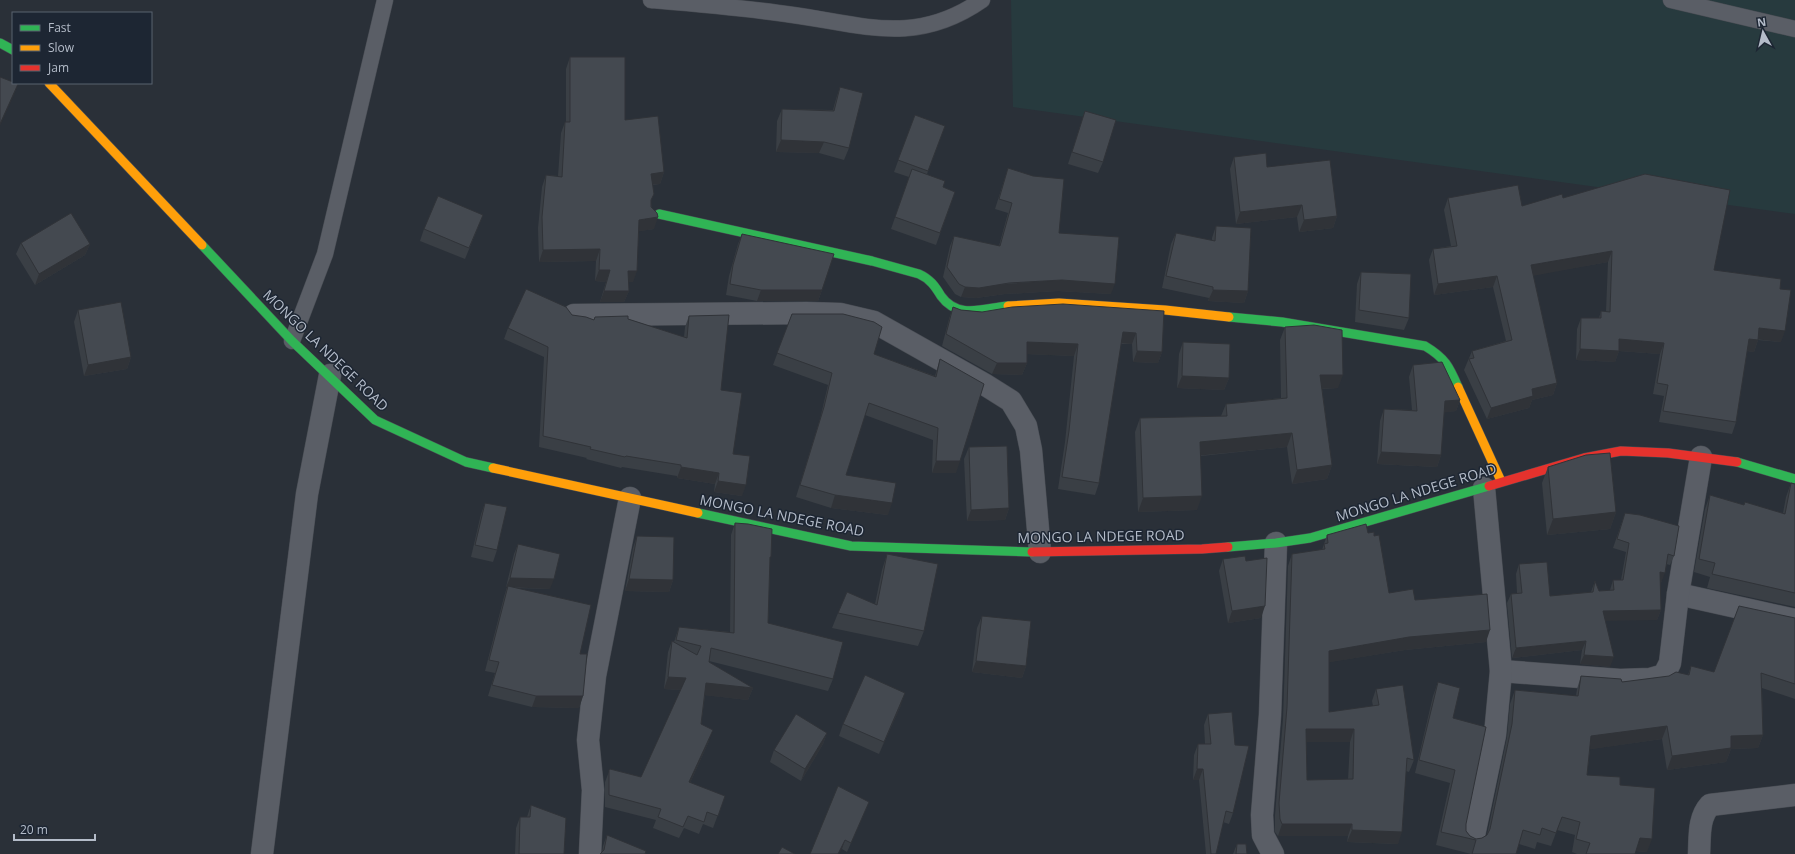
<svg xmlns="http://www.w3.org/2000/svg" width="1795" height="854" font-family="'Open Sans',sans-serif">
<rect width="100%" height="100%" fill="#2a3038"/>
<!-- green -->
<path fill="#273a3e" d="M1011,0H1795V214L1013,107Z"/>
<g fill="none" stroke-linecap="round" stroke-linejoin="round">
<defs>
<g id="lane">
<path d="M651,0C698,4 746,8 793,15C864,25 916,46 982,0"/>
<path d="M1671,0L1795,29"/>
<path d="M292,341L325,254L385,0"/>
</g>
<g id="street">
<path d="M574,315L806,313L840,314L874,322L984,384L1011,401L1026,426L1031,450L1040,552"/>
<path d="M1678,594L1795,620"/>
<path d="M1501,671L1620,680L1650,679L1664,675L1670,663L1678,594L1701,457"/>
<path d="M1473,840L1495,735L1501,671L1484,488"/>
<path d="M262,854L307,494L330,375"/>
<path d="M590,854L593,790L588,740L595,676L630,498"/>
<path d="M1273,854L1263,835L1262,815L1270,715L1276,543"/>
<path d="M1699,854C1700,837 1698,818 1710,805L1795,795"/>
</g>
<g id="fast">
<path d="M0,43L13,50"/>
<path d="M659,214L872,261L919,274C930,279 935,286 941,296C958,320 984,308 1008,306"/>
<path d="M202,245L292,341L375,420L466,462L493,468"/>
<path d="M1229,317L1282,322L1425,346C1445,358 1449,366 1458,387"/>
<path d="M1737,462L1795,479"/>
<path d="M698,513L851,546L1032,552"/>
<path d="M1228,547L1276,543L1310,538L1489,486"/>
</g>
<g id="slow">
<path d="M49,83L202,245"/>
<path d="M1008,306L1059,303L1165,310L1229,317"/>
<path d="M1458,387L1501,481"/>
<path d="M493,468L698,513"/>
</g>
<g id="jam">
<path d="M1489,486L1584,458L1621,451L1668,453L1737,462"/>
<path d="M1032,552L1202,549L1228,547"/>
</g>
</defs>
<!-- lane casing -->
<use href="#lane" stroke="#484c53" stroke-width="17"/>
<!-- street casing -->
<use href="#street" stroke="#484c53" stroke-width="23"/>
<!-- fast casing -->
<use href="#fast" stroke="#484c53" stroke-width="10"/>
<!-- slow casing -->
<use href="#slow" stroke="#484c53" stroke-width="10"/>
<!-- jam casing -->
<use href="#jam" stroke="#484c53" stroke-width="10"/>
<!-- lane -->
<use href="#lane" stroke="#5a5e66" stroke-width="16"/>
<!-- street -->
<use href="#street" stroke="#5a5e66" stroke-width="22"/>
<!-- fast -->
<use href="#fast" stroke="#30b455" stroke-width="9"/>
<!-- slow -->
<use href="#slow" stroke="#ff9f0a" stroke-width="9"/>
<!-- jam -->
<use href="#jam" stroke="#e5322d" stroke-width="9"/>
</g>
<!-- wall -->
<g fill="#3a3f45" fill-rule="evenodd">
<path d="M570,57L625,120L664,172L660,184L653,185L651,202L654,229L639,231L633,282H628L629,291L624,302H600L606,282L595,281L596,261L539,262L538,228L542,187L546,175L558,176L561,133L565,122H566V69Z"/>
<path d="M840,87L849,148L844,160L819,153L776,152L777,121L782,109L833,110L836,99Z"/>
<path d="M1085,111L1103,162L1098,173L1068,164Z"/>
<path d="M915,115L945,126L927,174L943,187L955,192L936,245L891,229L909,177L894,172Z"/>
<path d="M1234,157L1267,167L1337,216L1333,228L1299,232L1297,217L1236,224L1230,169Z"/>
<path d="M1008,168L1059,233L1111,294L1058,291L1005,294L976,298L961,297L955,294L943,277L950,246L954,236L999,246L1008,213L995,209Z"/>
<path d="M1448,198L1522,206L1563,198L1714,270L1780,289L1781,342L1758,340L1754,352L1747,351L1736,422L1732,434L1659,422L1664,396L1653,394L1660,354L1619,351L1615,362L1576,360L1577,329L1581,318H1599L1601,311H1606L1608,262L1533,275L1557,383L1553,395L1532,400L1529,408L1487,419L1464,370L1472,351L1506,341L1493,287L1434,295L1429,260L1433,249L1451,246L1444,210Z"/>
<path d="M483,215L465,259L420,241L424,229Z"/>
<path d="M1216,226L1248,291L1244,303L1208,301L1209,298L1162,288L1171,244L1176,233L1212,241V238Z"/>
<path d="M742,234L822,290L818,301H757L726,295L729,276L738,244Z"/>
<path d="M21,243L90,244L85,255L35,285L16,254Z"/>
<path d="M1361,272L1409,318L1404,330L1355,322L1357,284Z"/>
<path d="M953,307L961,310L982,312L1164,311L1162,352L1158,363L1133,362L1132,344H1121L1099,483L1095,495L1058,489L1065,442L1074,356L1027,354V363L1022,375L992,374L942,346L949,319Z"/>
<path d="M78,310L131,357L127,369L84,376L74,322Z"/>
<path d="M792,314L874,354L935,376L940,359L956,473H932L933,440L865,415L846,475L888,515L831,508L796,497L820,419L828,385L773,365Z"/>
<path d="M572,315L594,320L628,319L684,337L685,327L689,316L721,390L742,496L714,492L715,484L677,478V476L622,467L621,468L586,459L587,458L539,447L544,357L504,339L508,328Z"/>
<path d="M1285,327L1338,388L1322,389L1332,465L1327,479L1292,484L1287,447L1201,456L1197,510L1138,512L1135,432L1140,418L1221,416L1226,404L1281,398L1280,340Z"/>
<path d="M1183,342L1229,378L1224,390L1177,388L1179,354Z"/>
<path d="M1413,365L1460,400L1456,411L1444,412L1441,455L1437,467L1377,464L1380,421L1384,409L1412,410L1409,377Z"/>
<path d="M969,447L1009,508L1005,520L967,521L964,459Z"/>
<path d="M1548,467L1616,512L1610,529L1547,535L1542,483Z"/>
<path d="M1791,483L1795,484V607L1707,588L1710,577L1694,572L1705,509L1710,495L1744,505L1783,513L1786,497Z"/>
<path d="M485,503L497,550L493,562L471,557L481,514Z"/>
<path d="M1625,513L1674,556L1670,565L1666,564L1661,583H1660L1661,610L1657,620H1605L1610,667L1580,664L1582,650L1512,658L1507,603L1511,594L1517,593L1516,574L1519,564L1550,596L1591,592L1595,581L1599,591L1610,590L1613,580H1621L1626,552L1613,548Z"/>
<path d="M735,523L770,561L768,623L833,679L828,691L709,661V662L753,688L748,700L705,695L701,724L709,741L690,783L725,796L713,828L703,824L699,834L684,828L679,838L653,828L656,820L605,807V782L610,769L641,777L681,690L664,689L668,652L672,641L674,642L679,627L730,632L731,535Z"/>
<path d="M1368,533L1374,536L1389,593L1415,600L1486,642L1405,650L1329,662V712L1373,706L1372,701L1376,689L1414,760L1409,772L1406,771L1398,844L1347,842L1348,836H1278L1275,832V815L1283,719L1288,566L1292,554L1322,550L1327,535ZM1306,742H1350L1348,780H1307Z"/>
<path d="M637,536L673,580L669,592L625,591L633,548Z"/>
<path d="M518,544L550,589L516,588L580,654L583,696L579,708L532,707L488,696L495,673L485,671L504,597L507,587H506L514,554Z"/>
<path d="M887,554L924,631L918,646L832,628L838,613L875,604L882,570Z"/>
<path d="M1223,559L1261,618L1228,623L1219,571Z"/>
<path d="M982,616L1026,666L1022,678L972,672L977,628Z"/>
<path d="M1795,618V699L1762,688L1763,735L1758,748L1731,749L1726,762L1667,770L1662,739L1590,749L1587,775L1620,785L1647,852L1635,851V854H1577L1572,852L1575,835L1557,830L1551,846L1537,842L1535,849L1519,844L1516,854H1471L1436,845L1450,783L1415,773L1433,696L1438,682L1453,718L1466,831L1470,836L1476,839L1482,838L1487,835L1507,737L1510,704L1515,690L1576,696L1577,689L1581,676L1622,682L1688,675L1691,666L1714,672Z"/>
<path d="M901,705L879,754L839,736L843,724Z"/>
<path d="M1208,714L1233,813L1229,824L1223,822L1216,854H1206L1199,780H1193L1194,755L1198,744H1205L1204,725Z"/>
<path d="M827,733L823,744L801,781L770,762L774,750Z"/>
<path d="M869,802L847,852L842,849L810,854Z"/>
<path d="M531,805L564,854H515L516,828L520,817H527Z"/>
<path d="M607,835L645,854L602,852L603,846Z"/>
<path d="M1237,844L1247,854H1233Z"/>
</g>
<!-- shaded-wall -->
<g fill="#303338">
<path d="M18,84L14,95L0,126V124Z"/>
<path d="M781,140L824,142L819,153L776,152Z"/>
<path d="M664,172L660,184L647,185L651,174Z"/>
<path d="M1302,205L1297,217L1236,224L1240,212Z"/>
<path d="M1337,216L1333,228L1299,232L1304,220Z"/>
<path d="M658,217L654,229L635,232L639,220Z"/>
<path d="M90,244L85,255L35,285L39,274Z"/>
<path d="M600,249L596,261L539,262L543,250Z"/>
<path d="M1612,251L1608,262L1527,277L1531,265Z"/>
<path d="M599,270H610L606,282L595,281Z"/>
<path d="M628,271H637L633,282H624Z"/>
<path d="M1497,276L1493,287L1434,295L1438,284Z"/>
<path d="M1062,280L1115,284L1111,294L1058,291L1005,294L976,298L961,297L965,287Z"/>
<path d="M761,290H822L818,301H757Z"/>
<path d="M1213,290L1248,291L1244,303L1208,301Z"/>
<path d="M604,291H629L624,302H600Z"/>
<path d="M1759,328L1785,331L1781,342L1755,339Z"/>
<path d="M1123,332L1136,333L1132,344L1119,343Z"/>
<path d="M1619,339L1664,343L1660,354L1619,351L1615,362L1576,360L1580,349Z"/>
<path d="M1749,339L1758,340L1754,352L1745,351Z"/>
<path d="M1027,342L1078,344L1074,356L1023,354Z"/>
<path d="M1137,351L1162,352L1158,363L1133,362Z"/>
<path d="M131,357L127,369L84,376L88,365Z"/>
<path d="M997,363H1027L1022,375L992,374Z"/>
<path d="M1320,375H1343L1338,388L1315,389Z"/>
<path d="M1182,376L1229,378L1224,390L1177,388Z"/>
<path d="M1557,383L1553,395L1532,400L1529,408L1487,419L1491,408L1532,389Z"/>
<path d="M1460,400L1456,411L1440,413L1445,401Z"/>
<path d="M1292,433L1287,447L1195,456L1200,442Z"/>
<path d="M1381,452L1441,455L1437,467L1377,464Z"/>
<path d="M936,461H960L956,473H932Z"/>
<path d="M1332,465L1327,479L1292,484L1297,470Z"/>
<path d="M681,467L719,473L715,484L677,478Z"/>
<path d="M718,481L746,485L742,496L714,492Z"/>
<path d="M835,495L892,503L888,515L831,508Z"/>
<path d="M1202,496L1197,510L1138,512L1143,498Z"/>
<path d="M1009,508L1005,520L967,521L971,510Z"/>
<path d="M1616,512L1610,529L1547,535L1553,519Z"/>
<path d="M1660,572L1665,573L1661,583L1656,582Z"/>
<path d="M510,578L554,579L550,589L506,587Z"/>
<path d="M629,579L673,580L669,592L625,591Z"/>
<path d="M1265,606L1261,618L1228,623L1232,611Z"/>
<path d="M1661,610L1657,620L1600,621L1603,611Z"/>
<path d="M1490,630L1486,642L1405,650L1325,663L1329,651L1409,637Z"/>
<path d="M1586,641L1582,650L1512,658L1516,648Z"/>
<path d="M1584,655L1614,657L1610,667L1580,664Z"/>
<path d="M976,661L1026,666L1022,678L972,672Z"/>
<path d="M668,677L686,678L682,690L664,689Z"/>
<path d="M706,683L753,688L748,700L702,695Z"/>
<path d="M905,693L901,705L879,754L884,742Z"/>
<path d="M536,696H583L579,708L532,707Z"/>
<path d="M1667,726L1662,739L1586,750L1591,736Z"/>
<path d="M1306,729H1354L1350,742H1302Z"/>
<path d="M713,730L709,741L685,794L689,782Z"/>
<path d="M827,733L823,744L801,781L805,769Z"/>
<path d="M1763,735L1758,748L1731,749L1726,762L1667,770L1672,756L1731,736Z"/>
<path d="M1197,769H1203L1199,780H1193Z"/>
<path d="M1282,824H1352L1348,836H1278Z"/>
<path d="M1352,830L1402,832L1398,844L1347,842Z"/>
<path d="M1640,838L1652,839L1647,852L1635,851Z"/>
<path d="M845,840L842,849L839,854H838Z"/>
</g>
<!-- building -->
<g fill="#444950" stroke="#303338" fill-rule="evenodd">
<path d="M570,57H625V120L658,116L664,172L651,174L654,194L651,200V207L657,213L658,217L639,220L637,271H628L629,291H604L610,270H599L600,249L543,250L542,217L546,175L562,177L565,122H570Z"/>
<path d="M0,77L13,82V83L18,84L0,124Z"/>
<path d="M840,87L863,93L849,148L824,142L781,140L782,109L834,111Z"/>
<path d="M1085,111L1116,120L1103,162L1072,152Z"/>
<path d="M915,115L945,126L928,171L898,160Z"/>
<path d="M1266,153L1267,167L1330,160L1337,216L1304,220L1302,205L1240,212L1234,157Z"/>
<path d="M1008,168L1033,176L1064,179L1059,233L1119,237L1115,284L1062,280L1009,283L979,288L965,287L959,284L947,267L954,236L1000,246L1012,203L999,199Z"/>
<path d="M912,169L945,181L943,187L955,192L940,233L895,217Z"/>
<path d="M1645,174L1730,190L1714,270L1781,279L1780,289L1791,290L1785,331L1759,328L1758,340L1749,339L1736,422L1663,411L1668,385L1657,383L1664,343L1619,339V351L1580,349L1581,318H1601V311L1610,312L1612,251L1531,265L1557,383L1532,389L1533,396L1491,408L1469,359L1474,358L1472,351L1512,340L1497,276L1438,284L1433,249L1457,246L1448,198L1518,185L1522,206L1562,194L1563,198Z"/>
<path d="M438,196L483,215L469,248L424,229Z"/>
<path d="M71,213L90,244L39,274L21,243Z"/>
<path d="M1216,226L1251,228L1248,291L1213,290V287L1166,276L1176,233L1215,241Z"/>
<path d="M742,234L834,254L822,290H761L730,284L733,265Z"/>
<path d="M1361,272L1411,274L1409,318L1359,310Z"/>
<path d="M526,289L566,307L572,315L586,317L594,320L595,317L628,316V319L687,338L689,316L729,315L721,390L742,393L733,454L750,456L746,485L718,481L719,473L681,467V465L626,456L625,457L590,449L591,447L543,436L548,347L508,328Z"/>
<path d="M121,302L131,357L88,365L78,310Z"/>
<path d="M1063,304L1164,311L1162,352L1137,351L1136,333L1123,332L1099,483L1062,477L1069,431L1078,344L1027,342V363H997L946,334L953,307L961,310L982,312L1012,307Z"/>
<path d="M792,314H843L874,322L882,327L874,354L936,377L940,359L984,384L960,461H936L938,428L869,403L846,475L896,483L892,503L835,495L800,485L824,407L832,373L777,353Z"/>
<path d="M1314,325L1342,330L1343,375H1320L1332,465L1297,470L1292,433L1200,442L1202,496L1143,498L1140,418L1227,416L1226,404L1287,398L1285,327Z"/>
<path d="M1183,342L1230,344L1229,378L1182,376Z"/>
<path d="M1442,362L1460,400L1445,401L1441,455L1381,452L1384,409L1417,411L1413,365Z"/>
<path d="M1007,446L1009,508L971,510L969,447Z"/>
<path d="M1610,453L1616,512L1553,519L1548,467L1586,455Z"/>
<path d="M1791,483L1795,484V593L1712,574L1715,563L1699,559L1710,495L1744,505L1745,502L1785,514Z"/>
<path d="M485,503L507,507L497,550L475,545Z"/>
<path d="M1625,513L1640,515L1679,526L1674,556L1668,554L1665,573L1660,572L1661,610L1603,611L1614,657L1584,655L1586,641L1516,648L1511,594L1522,593L1519,564L1547,562L1550,596L1593,592L1595,581L1599,591L1614,590L1613,580H1623L1629,543L1617,539Z"/>
<path d="M735,523L748,524L772,529L771,557H770L768,623L843,642L833,679L711,648L709,662L753,688L706,683L701,724L713,730L689,782L725,796L718,816L707,812L704,822L688,816L683,827L658,817L661,809L609,795V770L610,769L641,777L686,678L668,677L672,641L697,655L701,646L676,640L679,627L734,633Z"/>
<path d="M1366,524L1368,533L1374,532V536L1379,535L1389,593L1413,589L1415,600L1487,594L1490,630L1409,637L1329,651V712L1379,705L1376,689L1403,685L1414,760L1407,758L1402,832L1352,830V824H1282L1280,819L1279,803L1287,707L1292,554L1325,549L1324,544L1328,543L1327,535ZM1306,729H1354L1353,779L1307,780Z"/>
<path d="M637,536L674,537L673,580L629,579Z"/>
<path d="M518,544L560,554L554,579L510,578Z"/>
<path d="M887,554L938,564L924,631L838,613L847,592L877,605Z"/>
<path d="M1245,556L1246,561L1267,558L1265,606L1232,611L1223,559Z"/>
<path d="M508,586L591,605L580,654H587L583,696H536L492,685L499,662L489,660Z"/>
<path d="M1739,606L1795,618V684L1761,673L1763,735L1731,736V748L1672,756L1667,726L1591,736L1587,775L1620,777V785L1655,788L1652,839L1640,838L1635,854H1586L1590,843L1576,839L1580,822L1562,817L1556,833L1542,828L1540,835L1523,830L1516,854H1472L1476,840L1441,832L1455,770L1419,760L1438,682L1460,688L1453,718L1486,727L1466,824V831L1470,836L1476,839L1482,838L1487,835L1490,829L1512,724L1515,690L1578,696L1581,676L1621,679L1622,682L1669,676L1676,672L1689,675L1691,666L1714,672Z"/>
<path d="M982,616L1031,621L1026,666L976,661Z"/>
<path d="M865,675L905,693L884,742L843,724Z"/>
<path d="M1232,712L1235,745L1249,746L1233,813L1226,811L1216,854H1211L1203,769H1197L1198,744H1211L1208,714Z"/>
<path d="M796,714L827,733L805,769L774,750Z"/>
<path d="M838,786L869,802L851,843L845,840L838,854H810Z"/>
<path d="M531,805L566,818L564,854H519L520,817H530Z"/>
<path d="M607,835L646,851L645,854H600L604,850Z"/>
<path d="M1237,844H1246L1247,854H1236Z"/>
<path d="M782,847L795,854H778Z"/>
</g>
<g text-anchor="middle" dominant-baseline="central" stroke-width="3" stroke-linejoin="round" paint-order="stroke">
<!-- street labels -->
<g font-size="14" fill="#b4bcc9" stroke="#1d2633">
<text transform="translate(326 350) rotate(44)">MONGO LA NDEGE ROAD</text>
<text transform="translate(1416 492) rotate(-17)">MONGO LA NDEGE ROAD</text>
<text transform="translate(782 515) rotate(11)">MONGO LA NDEGE ROAD</text>
<text transform="translate(1101 536) rotate(-1)">MONGO LA NDEGE ROAD</text>
</g>
</g>
<!-- legend -->
<rect x="12" y="12" width="140" height="72" fill="#1d2633" stroke="#59626f"/>
<rect x="20" y="25" width="20" height="6" fill="#30b455" stroke="#59626f"/>
<text x="48" y="32" font-size="12" fill="#b4bcc9">Fast</text>
<rect x="20" y="45" width="20" height="6" fill="#ff9f0a" stroke="#59626f"/>
<text x="48" y="52" font-size="12" fill="#b4bcc9">Slow</text>
<rect x="20" y="65" width="20" height="6" fill="#e5322d" stroke="#59626f"/>
<text x="48" y="72" font-size="12" fill="#b4bcc9">Jam</text>
<!-- north arrow -->
<g transform="translate(1763 32) rotate(352)" stroke="#1d2633" stroke-width="3" paint-order="stroke">
<path d="M0-3L7 15L0 10L-7 15Z" fill="#b4bcc9"/>
<text y="-6" font-size="11" font-weight="bold" text-anchor="middle" fill="#b4bcc9">N</text>
</g>
<!-- scale -->
<path d="M14 834v6h81v-6" fill="none" stroke="#b4bcc9" stroke-width="2"/>
<text x="20" y="834" font-size="12" fill="#b4bcc9" stroke="#1d2633" stroke-width="3" paint-order="stroke">20 m</text>
</svg>
